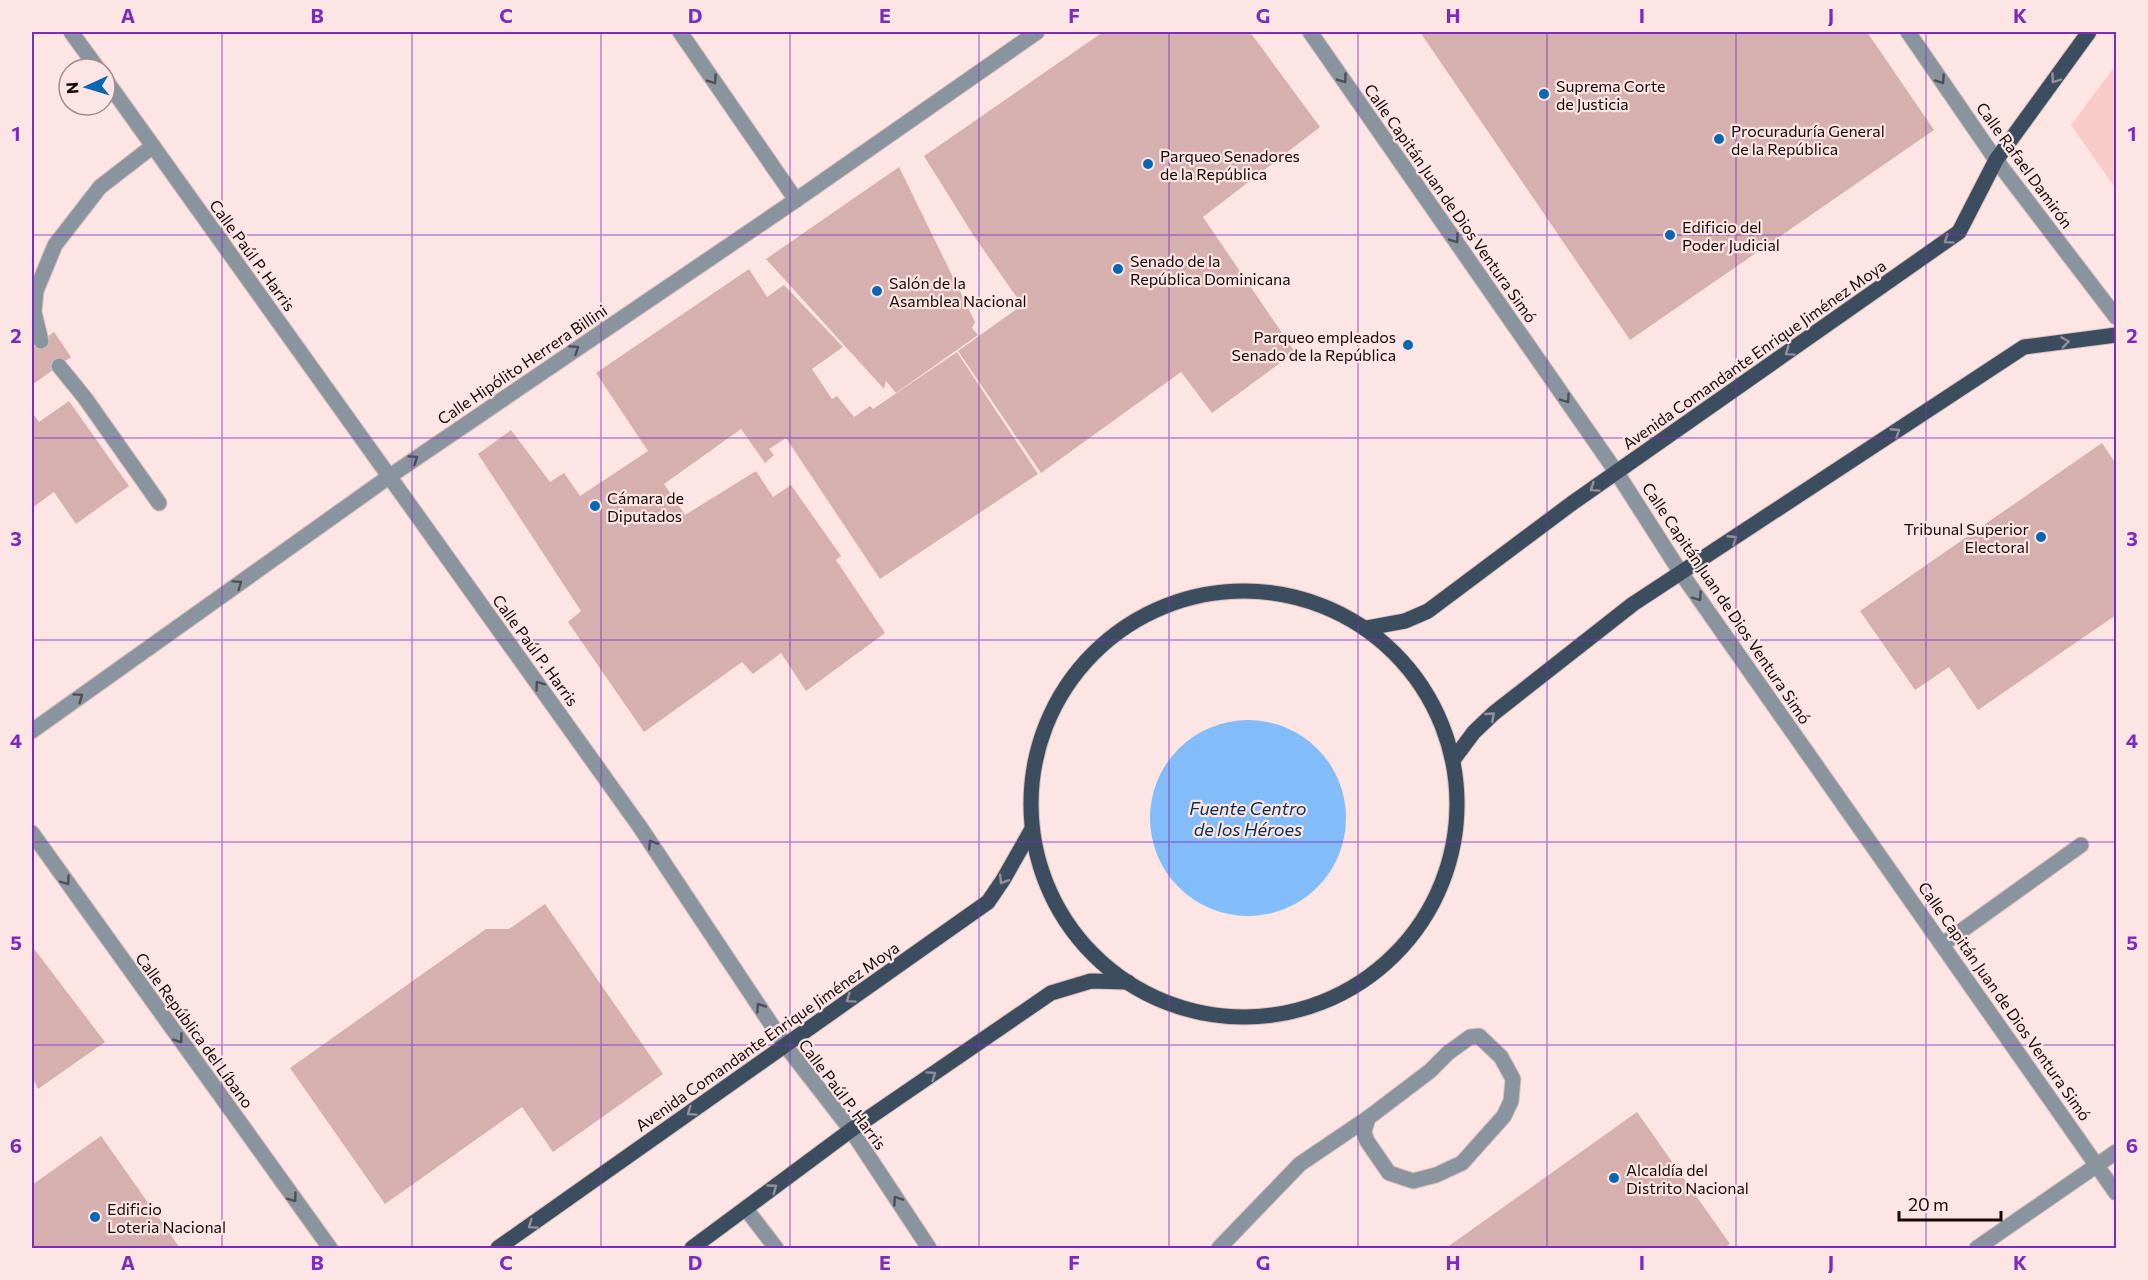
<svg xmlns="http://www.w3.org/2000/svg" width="2148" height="1280" font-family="Commissioner,sans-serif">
<rect width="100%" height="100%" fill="#fde5e3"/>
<!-- green -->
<path fill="#f8cbc8" d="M2116,65V189L2071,125Z"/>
<!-- water -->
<circle fill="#82bcf9" cx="1248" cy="818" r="98"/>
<!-- building -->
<g fill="#d5b0ae">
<path d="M1103,32H1250L1320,127L1203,217L1295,352L1212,413L1181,372L1041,473L958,351L1022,305L972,233L924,156Z"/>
<path d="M1420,32H1867L1934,130L1630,340Z"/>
<path d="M899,167L975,322L972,328L978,335L896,393L886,381L884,389L766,259Z"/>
<path d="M749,269L767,297L784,285L843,347L812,369L832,399L837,396L854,417L870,406L873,409L957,352L1038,474L880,579L786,438L769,449L774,455L765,463L741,429L664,484L685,515L756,471L773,497L791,485L841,556L836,560L885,633L806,691L781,653L753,674L742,662L644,732L568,622L581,611L478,454L511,430L550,482L564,473L580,496L648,451L596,373Z"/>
<path d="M54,332L71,357L32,385V348Z"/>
<path d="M69,401L129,486L76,524L54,492L32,508V412L39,422Z"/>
<path d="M2102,443L2116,464V615L1978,710L1949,667L1915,690L1860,611Z"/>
<path d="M545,904L663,1074L553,1152L522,1107L385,1204L290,1068L486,929H509Z"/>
<path d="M32,946L105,1042L38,1089L32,1077Z"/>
<path d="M1637,1112L1730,1244L1724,1248H1446Z"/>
<path d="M101,1136L180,1248H32V1185Z"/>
</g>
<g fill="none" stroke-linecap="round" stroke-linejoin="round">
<defs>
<g id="service">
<path d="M41,341L34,312L36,291L55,245L100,187L153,146"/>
<path d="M59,366L85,398L159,503"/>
<path d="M1943,944L2081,845"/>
<path d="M1479,1036L1501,1057L1513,1079L1511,1101L1504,1116L1462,1163L1436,1175L1413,1181L1389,1173L1367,1141L1364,1132L1368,1118L1430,1071L1448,1053L1470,1037Z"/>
<path d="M746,1209L776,1248"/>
<path d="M1219,1248L1300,1164L1368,1118"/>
</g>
<g id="minor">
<path d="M71,32L98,69"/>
<path d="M680,32L796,200"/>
<path d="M1310,32L1617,473L1681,573L2116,1193"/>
<path d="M1908,32L1996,160L2116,317"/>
<path d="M105,79L640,827L785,1045L851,1130L929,1248"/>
<path d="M32,731L390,476L796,200L1037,32"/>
<path d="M32,833L330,1248"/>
<path d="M1977,1248L2116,1152"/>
</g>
<g id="primary">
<circle cx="1244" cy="804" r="213"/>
<path d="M1367,628L1405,621L1428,611L1571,504L1959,232L1996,160L2089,32"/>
<path d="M1453,760L1474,732L1494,713L1633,604L2024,347L2116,335"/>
<path d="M498,1248L988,902L1003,880L1032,829"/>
<path d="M692,1248L851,1130L1051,993L1091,981L1128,982"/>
</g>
</defs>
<!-- service casing -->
<use href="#service" stroke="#d8c2c0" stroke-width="17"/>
<!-- minor casing -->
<use href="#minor" stroke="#d8c2c0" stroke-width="17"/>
<!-- primary casing -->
<use href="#primary" stroke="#d8c2c0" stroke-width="17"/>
<!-- service -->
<use href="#service" stroke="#8a949f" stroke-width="15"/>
<!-- minor -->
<use href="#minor" stroke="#8a949f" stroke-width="15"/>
<!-- primary -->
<use href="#primary" stroke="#3c4d5f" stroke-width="15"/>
</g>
<!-- one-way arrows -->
<defs><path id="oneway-chevron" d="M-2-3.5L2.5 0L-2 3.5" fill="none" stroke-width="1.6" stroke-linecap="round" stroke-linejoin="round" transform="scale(1.5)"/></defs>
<g stroke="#4f4e54">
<use href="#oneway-chevron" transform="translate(1343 79) rotate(55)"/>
<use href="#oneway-chevron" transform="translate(713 80) rotate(55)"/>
<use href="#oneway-chevron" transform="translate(1941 80) rotate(56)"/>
<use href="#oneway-chevron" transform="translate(1455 239) rotate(55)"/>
<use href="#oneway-chevron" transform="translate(575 349) rotate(-34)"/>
<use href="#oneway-chevron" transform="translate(1566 399) rotate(55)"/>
<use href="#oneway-chevron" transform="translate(414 459) rotate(-34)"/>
<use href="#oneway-chevron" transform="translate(238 584) rotate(-35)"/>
<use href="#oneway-chevron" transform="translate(1698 597) rotate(55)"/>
<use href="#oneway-chevron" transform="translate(539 685) rotate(-126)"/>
<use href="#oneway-chevron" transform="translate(79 697) rotate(-35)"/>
<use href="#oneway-chevron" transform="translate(652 844) rotate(-123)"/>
<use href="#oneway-chevron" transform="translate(66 881) rotate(54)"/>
<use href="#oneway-chevron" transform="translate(760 1007) rotate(-124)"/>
<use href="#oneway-chevron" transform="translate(179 1039) rotate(54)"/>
<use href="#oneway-chevron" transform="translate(293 1198) rotate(54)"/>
<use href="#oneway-chevron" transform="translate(897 1200) rotate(-124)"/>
</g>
<g stroke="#93919a">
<use href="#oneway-chevron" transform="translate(2055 79) rotate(126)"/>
<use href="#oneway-chevron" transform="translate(1948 240) rotate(145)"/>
<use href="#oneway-chevron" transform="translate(2065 342) rotate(-8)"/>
<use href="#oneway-chevron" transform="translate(1789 352) rotate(145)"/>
<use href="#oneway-chevron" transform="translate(1896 432) rotate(-33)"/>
<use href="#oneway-chevron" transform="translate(1594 488) rotate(146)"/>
<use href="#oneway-chevron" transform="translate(1733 539) rotate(-33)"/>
<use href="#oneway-chevron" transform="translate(1491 716) rotate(-41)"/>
<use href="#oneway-chevron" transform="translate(1003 880) rotate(122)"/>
<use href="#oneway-chevron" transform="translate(850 999) rotate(145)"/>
<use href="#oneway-chevron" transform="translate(932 1075) rotate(-35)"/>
<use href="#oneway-chevron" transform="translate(691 1112) rotate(145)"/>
<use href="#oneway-chevron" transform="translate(773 1188) rotate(-36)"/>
<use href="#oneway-chevron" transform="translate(532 1225) rotate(145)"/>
</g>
<!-- grid -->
<path fill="none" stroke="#7b2cbf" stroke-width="1.5" stroke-opacity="0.55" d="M222,32V1248M412,32V1248M601,32V1248M790,32V1248M979,32V1248M1169,32V1248M1358,32V1248M1547,32V1248M1736,32V1248M1926,32V1248M32,235H2116M32,438H2116M32,640H2116M32,842H2116M32,1045H2116"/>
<!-- markers -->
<g fill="#0767b3" stroke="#fde5e3" stroke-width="2">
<circle cx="1544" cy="94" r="6"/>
<circle cx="1719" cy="139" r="6"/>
<circle cx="1148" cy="164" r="6"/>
<circle cx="1670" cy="235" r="6"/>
<circle cx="1118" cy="269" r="6"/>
<circle cx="877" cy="291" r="6"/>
<circle cx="1408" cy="345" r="6"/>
<circle cx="595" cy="506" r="6"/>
<circle cx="2041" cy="537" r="6"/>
<circle cx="1614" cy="1178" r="6"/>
<circle cx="95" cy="1217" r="6"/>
</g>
<g text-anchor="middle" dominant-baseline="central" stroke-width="4.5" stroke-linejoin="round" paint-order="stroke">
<!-- poi labels -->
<g font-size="16" fill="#140808" stroke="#fde5e3" text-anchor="start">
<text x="1556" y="85">Suprema Corte<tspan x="1556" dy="18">de Justicia</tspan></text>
<text x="1731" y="130">Procuraduría General<tspan x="1731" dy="18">de la República</tspan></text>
<text x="1160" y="155">Parqueo Senadores<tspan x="1160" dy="18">de la República</tspan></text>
<text x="1682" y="226">Edificio del<tspan x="1682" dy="18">Poder Judicial</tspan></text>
<text x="1130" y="260">Senado de la<tspan x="1130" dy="18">República Dominicana</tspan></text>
<text x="889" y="282">Salón de la<tspan x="889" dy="18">Asamblea Nacional</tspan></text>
<text x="1396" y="336" text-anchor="end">Parqueo empleados<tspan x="1396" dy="18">Senado de la República</tspan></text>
<text x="607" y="497">Cámara de<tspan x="607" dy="18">Diputados</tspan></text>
<text x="2029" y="528" text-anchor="end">Tribunal Superior<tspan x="2029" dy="18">Electoral</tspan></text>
<text x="1626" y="1169">Alcaldía del<tspan x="1626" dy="18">Distrito Nacional</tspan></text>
<text x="107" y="1208">Edificio<tspan x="107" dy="18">Loteria Nacional</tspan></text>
</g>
<!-- street labels -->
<g font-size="16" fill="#140808" stroke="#fde5e3">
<text transform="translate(2025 165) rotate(54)">Calle Rafael Damirón</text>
<text transform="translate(1451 203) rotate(55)">Calle Capitán Juan de Dios Ventura Simó</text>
<text transform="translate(253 255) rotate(54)">Calle Paúl P. Harris</text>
<text transform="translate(1754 354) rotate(-35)">Avenida Comandante Enrique Jiménez Moya</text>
<text transform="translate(522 364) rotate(-34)">Calle Hipólito Herrera Billini</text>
<text transform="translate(1727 603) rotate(56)">Calle Capitán Juan de Dios Ventura Simó</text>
<text transform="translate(536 650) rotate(54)">Calle Paúl P. Harris</text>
<text transform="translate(2005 1001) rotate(55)">Calle Capitán Juan de Dios Ventura Simó</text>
<text transform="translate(195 1030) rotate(54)">Calle República del Líbano</text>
<text transform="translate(767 1036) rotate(-35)">Avenida Comandante Enrique Jiménez Moya</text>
<text transform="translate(843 1094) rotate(53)">Calle Paúl P. Harris</text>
</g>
<!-- water labels -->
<g font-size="18" font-style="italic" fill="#052f56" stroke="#fde5e3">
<text x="1248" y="808">Fuente Centro<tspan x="1248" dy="21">de los Héroes</tspan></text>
</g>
</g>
<!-- border -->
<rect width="2148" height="1280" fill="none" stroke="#fde5e3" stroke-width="66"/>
<!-- north arrow -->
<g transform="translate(87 87) rotate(266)"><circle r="28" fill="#fde5e3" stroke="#a08d8b" stroke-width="1.5"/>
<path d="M0-4.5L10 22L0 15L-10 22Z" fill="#0767b3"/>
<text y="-9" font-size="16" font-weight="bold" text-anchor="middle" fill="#140808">N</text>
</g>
<!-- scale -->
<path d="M1899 1211v9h102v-9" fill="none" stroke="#140808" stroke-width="3"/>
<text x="1908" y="1211" font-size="18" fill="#140808" stroke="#fde5e3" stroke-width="4.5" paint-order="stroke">20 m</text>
<rect x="33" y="33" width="2082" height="1214" fill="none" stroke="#7b2cbf" stroke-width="2"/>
<g font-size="20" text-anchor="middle" font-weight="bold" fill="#7b2cbf">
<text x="128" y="23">A</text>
<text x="317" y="23">B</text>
<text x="506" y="23">C</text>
<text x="695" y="23">D</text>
<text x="885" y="23">E</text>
<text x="1074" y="23">F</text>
<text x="1263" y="23">G</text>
<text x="1453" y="23">H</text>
<text x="1642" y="23">I</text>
<text x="1831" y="23">J</text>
<text x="2020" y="23">K</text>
<text x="16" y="141">1</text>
<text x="2132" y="141">1</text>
<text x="16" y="343">2</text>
<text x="2132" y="343">2</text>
<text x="16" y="546">3</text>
<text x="2132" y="546">3</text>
<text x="16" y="748">4</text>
<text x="2132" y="748">4</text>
<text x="16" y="950">5</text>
<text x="2132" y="950">5</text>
<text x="16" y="1153">6</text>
<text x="2132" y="1153">6</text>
<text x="128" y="1270">A</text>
<text x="317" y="1270">B</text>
<text x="506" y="1270">C</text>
<text x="695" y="1270">D</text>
<text x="885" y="1270">E</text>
<text x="1074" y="1270">F</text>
<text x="1263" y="1270">G</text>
<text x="1453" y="1270">H</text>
<text x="1642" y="1270">I</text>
<text x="1831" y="1270">J</text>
<text x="2020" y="1270">K</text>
</g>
</svg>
